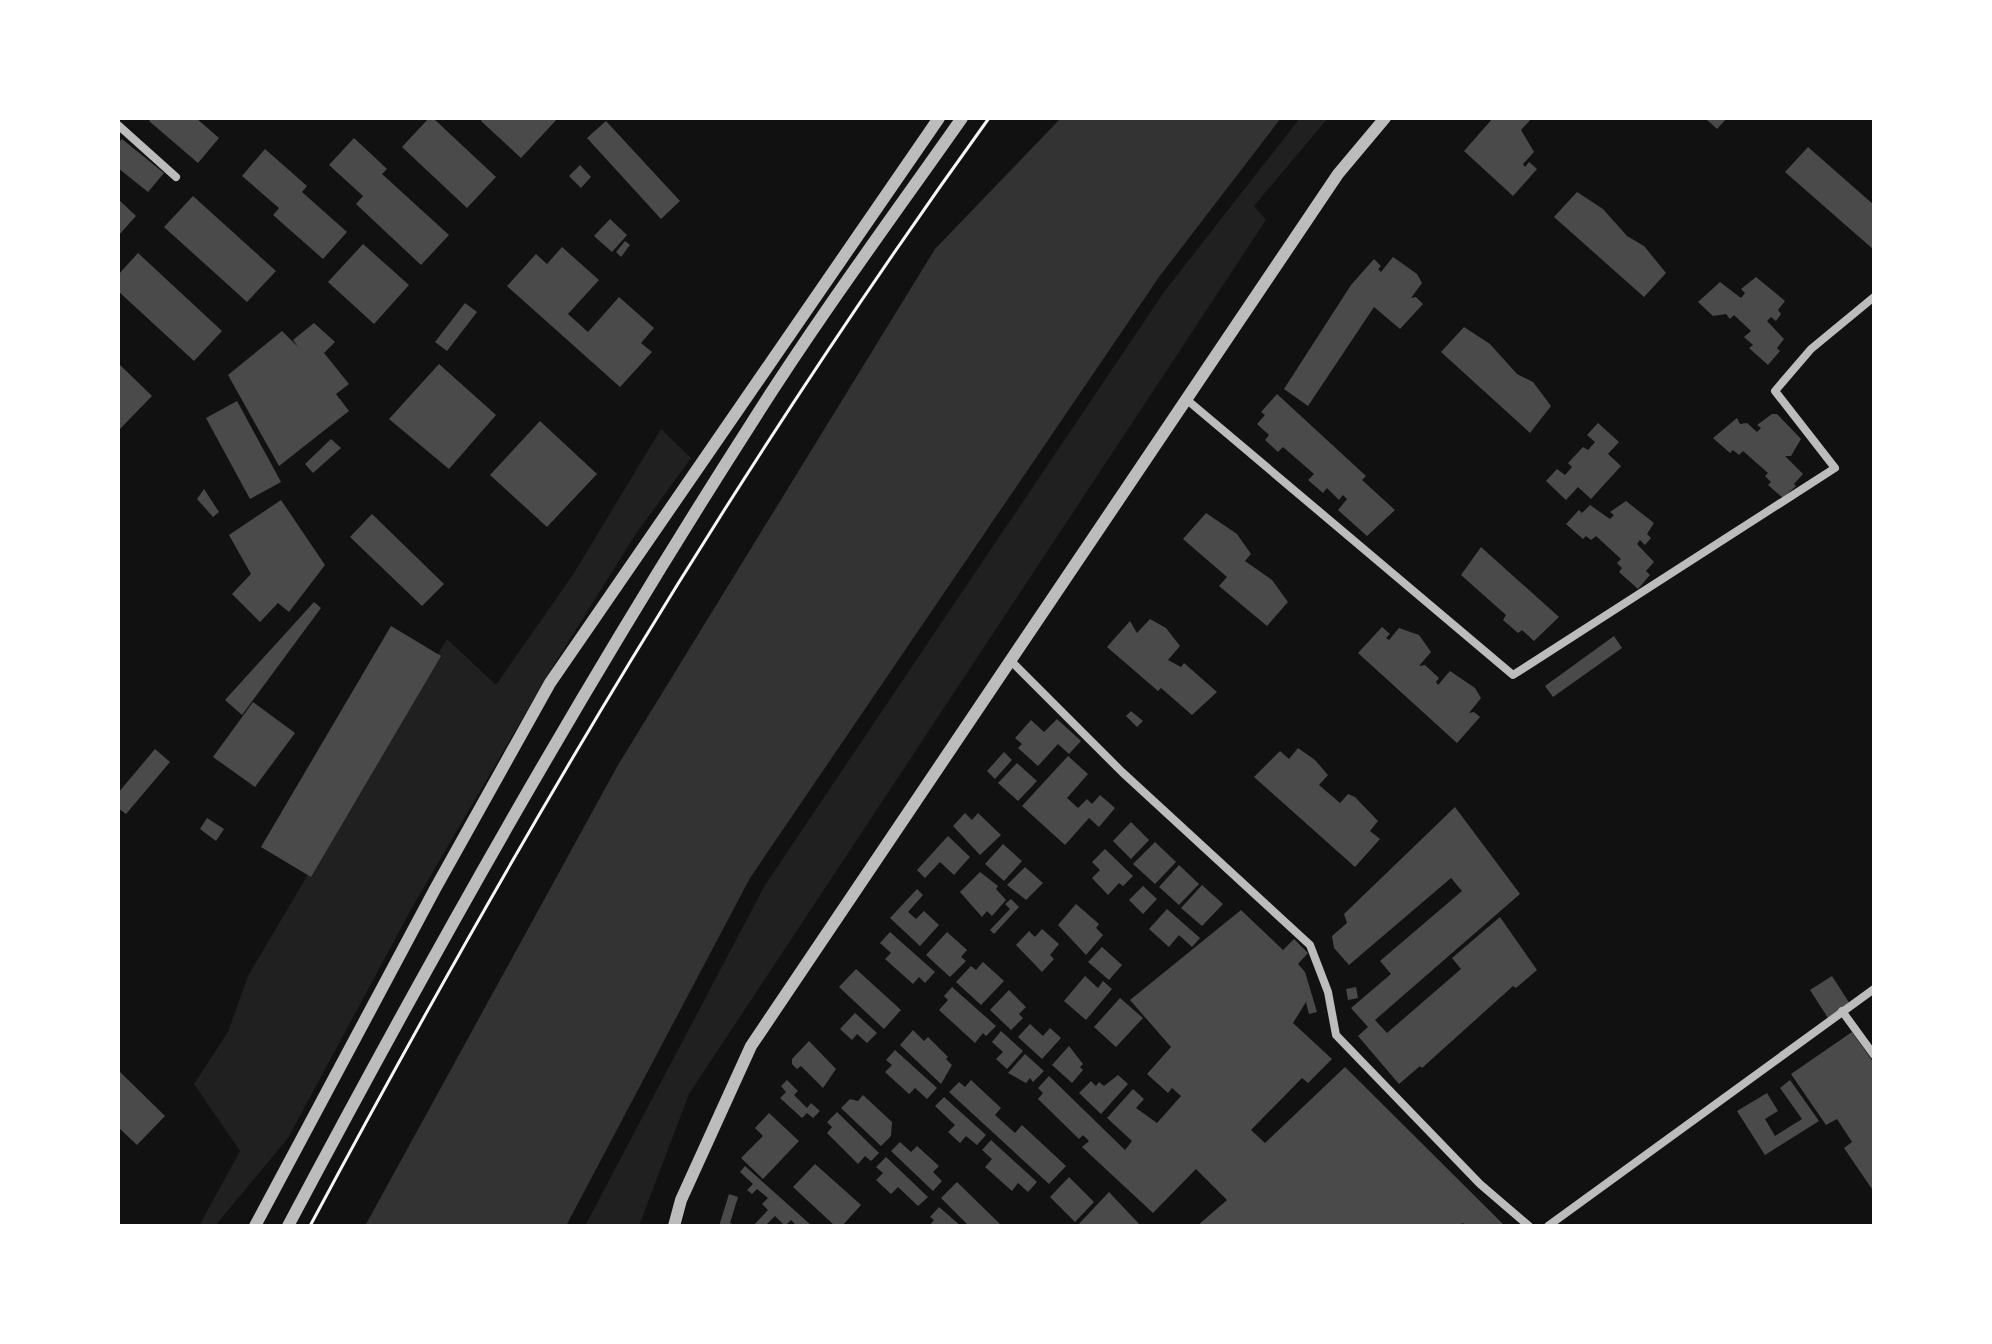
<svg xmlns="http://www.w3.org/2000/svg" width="1992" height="1344" font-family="'DM Sans',sans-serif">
<rect width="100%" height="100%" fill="#111"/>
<!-- green -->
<g fill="#202020">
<path d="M1300,118H1328L1254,206L1266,220L689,1094L639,1226H585L765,885L1164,292Z"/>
<path d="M661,429L691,458L635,535L552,668L414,904L288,1138L215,1226H199L240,1151L194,1084L228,1032L248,976L447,639L496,685L574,573Z"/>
</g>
<!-- water -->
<path fill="#333" d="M1061,118H1281L1159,277L750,878L566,1226H365L618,765L935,249Z"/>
<!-- building -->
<g fill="#4a4a4a">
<path d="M152,118H196L219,138L198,163L149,121Z"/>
<path d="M429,118H433L496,177L467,208L402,147Z"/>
<path d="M483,118H558L521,158L481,121Z"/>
<path d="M1493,118H1532L1521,130L1534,152L1523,164L1525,167L1529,162L1537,169L1513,196L1464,151Z"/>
<path d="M1705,118H1727L1717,129Z"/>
<path d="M606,121L680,201L661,219L587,138Z"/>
<path d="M354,138L387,169L382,174L449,235L421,265L356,204L363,196L329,165Z"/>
<path d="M122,139L164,173L148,192L118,168V143Z"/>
<path d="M1808,147L1874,205V250L1785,172Z"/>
<path d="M265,149L307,186L302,192L347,232L323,259L273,215L279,208L242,176Z"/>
<path d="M580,165L591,177L581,188L569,176Z"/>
<path d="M1577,192L1603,209L1627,236L1644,246L1666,273L1644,297L1554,217Z"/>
<path d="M193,196L276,271L247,302L164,227Z"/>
<path d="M118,199L136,216L118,236Z"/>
<path d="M610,219L627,235L612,252L594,236Z"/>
<path d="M625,241L630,245L621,257L616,252Z"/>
<path d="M363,244L409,285L374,324L328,282Z"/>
<path d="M562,247L599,280L568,314L588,332L619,297L654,328L641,343L652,352L620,387L507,286L536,254L547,264Z"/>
<path d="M138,253L222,331L194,361L118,291V275Z"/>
<path d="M1393,257L1417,274L1422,283L1411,298L1416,297L1423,304L1400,329L1374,307L1308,406L1284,389L1351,285L1374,259L1381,266L1378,269L1381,272Z"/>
<path d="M1756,277L1785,301L1778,310L1781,314L1776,321L1771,317L1767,321L1784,339L1777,348L1780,351L1768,365L1749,348L1753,345L1744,337L1751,331L1734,315L1730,319L1726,314L1713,316L1698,302L1720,282L1741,298L1745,293L1741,289Z"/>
<path d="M465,303L477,312L447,351L435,342Z"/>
<path d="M314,323L335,342L324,353L349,384L336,394L349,411L279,466L228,375L282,331L298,347L293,340Z"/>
<path d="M1464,327L1490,344L1517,374L1533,382L1551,406L1530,433L1441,352Z"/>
<path d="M118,363L152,396L118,431Z"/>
<path d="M439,364L496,415L449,469L389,419Z"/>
<path d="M1277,394L1366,476L1362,480L1395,510L1367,536L1338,510L1347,499L1343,495L1339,500L1327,488L1323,493L1308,480L1314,474L1283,447L1278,452L1265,440L1269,435L1257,424L1265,415L1261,412Z"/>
<path d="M237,401L281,482L250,499L206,418Z"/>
<path d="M1772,414H1777L1801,439L1791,456H1785L1803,474L1794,484L1796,486L1783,498L1768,485L1771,482L1765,476L1768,473L1743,451L1739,455L1733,450L1730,453L1713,438L1737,418L1740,424L1747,423L1757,432L1761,428L1757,425Z"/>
<path d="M540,421L597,474L547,527L490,475Z"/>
<path d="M1598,423L1619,442L1608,454L1621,466L1591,499L1578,487L1566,500L1546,481L1557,469L1565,475L1572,467L1568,463L1583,447L1588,450L1595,442L1587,435Z"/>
<path d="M331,439L341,448L313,473L305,464Z"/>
<path d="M204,489L219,512L213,517L197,499Z"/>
<path d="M281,500L325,565L289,612L278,603L260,622L232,594L251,574L229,535Z"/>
<path d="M1626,501L1654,523L1647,534L1651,538L1645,545L1640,540L1637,544L1654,562L1646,571L1650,575L1638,589L1619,572L1622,568L1617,563L1621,559L1596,536L1591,540L1586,536L1583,539L1566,524L1579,510L1582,513L1590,505L1610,519L1614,515L1610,512Z"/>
<path d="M1206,513L1237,534L1251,554L1245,561L1272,580L1288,602L1267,626L1219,586L1227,577L1183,539Z"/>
<path d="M372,514L444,584L422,606L350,537Z"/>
<path d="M1481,547L1559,617L1534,641L1522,630L1518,633L1503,620L1506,615L1461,575Z"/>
<path d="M314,602L321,608L242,715L225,700Z"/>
<path d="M1150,619L1166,628L1180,646L1168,660L1181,667L1184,663L1217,692L1192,715L1161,688L1158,691L1107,647L1130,621L1137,633Z"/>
<path d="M391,626L441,656L311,877L261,847Z"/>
<path d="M1382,627L1390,634L1386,638L1389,640L1399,628L1419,635L1431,652L1419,666L1425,665L1439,678L1436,682L1438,685L1450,671L1475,688L1481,698L1469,713L1474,712L1480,717L1457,743L1358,653Z"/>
<path d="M1614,636L1622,648L1553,697L1545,686Z"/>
<path d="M253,702L295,733L255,787L213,757Z"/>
<path d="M1131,711L1143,721L1137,727L1126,716Z"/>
<path d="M1057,719L1081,741L1069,754L1058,744L1038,766L1018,748L1022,744L1015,738L1031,720L1044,732Z"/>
<path d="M1298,748L1315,760L1328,775L1319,785L1340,803L1348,794L1355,797L1378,821L1370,831L1380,839L1355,867L1254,777L1280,751L1289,759Z"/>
<path d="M155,749L170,762L126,814L118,808V793Z"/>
<path d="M1004,752L1012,760L995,779L987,771Z"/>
<path d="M1068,756L1088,774L1067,798L1078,808L1087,799L1092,804L1100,795L1115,808L1099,827L1089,818L1065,845L1022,806Z"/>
<path d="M1017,763L1037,781L1018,801L998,783Z"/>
<path d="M1455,807L1520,894L1375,1020L1387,1033L1461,969L1452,958L1500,917L1537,970L1516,988L1513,986L1422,1068L1420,1066L1399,1084L1358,1036L1368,1027L1351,1008L1391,974L1380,961L1462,891L1451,878L1349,965L1334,948L1332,936L1347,923L1344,914Z"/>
<path d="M965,813L972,820L978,813L1001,835L980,855L953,826Z"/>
<path d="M207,818L224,829L216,841L200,829Z"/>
<path d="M1131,822L1149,840L1131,859L1113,841Z"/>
<path d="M948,836L970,857L954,875L940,862L925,878L917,870Z"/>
<path d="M1155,842L1176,862L1155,884L1133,864Z"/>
<path d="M1003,844L1022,861L1004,881L985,864Z"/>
<path d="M1105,849L1133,876L1123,886L1119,883L1108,895L1092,878L1100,870L1092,862Z"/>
<path d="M1179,865L1199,884L1179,905L1159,887Z"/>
<path d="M1025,867L1043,883L1026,900L1007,885Z"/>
<path d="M980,872L998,886L996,889L1006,900L992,916L987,911L982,917L960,892Z"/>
<path d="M1202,885L1223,904L1202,926L1181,908Z"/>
<path d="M1143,886L1157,899L1143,914L1129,900Z"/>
<path d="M917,889L923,895L908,912L916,919L924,911L939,925L920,946L890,918Z"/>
<path d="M1011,899L1019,907L994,934L990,930L1010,909L1005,904Z"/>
<path d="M1076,904L1099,924L1096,928L1103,935L1086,955L1058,925Z"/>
<path d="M1167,909L1200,938L1192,947L1179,935L1169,947L1149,929Z"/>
<path d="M1241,910L1283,950L1294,939L1308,953L1298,964L1305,972L1317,1012L1309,1014L1306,1002L1293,1023L1332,1059L1308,1083L1302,1078L1251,1130L1265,1143L1345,1067L1505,1226H1466L1463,1223L1458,1226H1197L1227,1200L1196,1169L1153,1213L1082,1147L1089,1141L1083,1135L1079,1139L1038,1099L1043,1093L1038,1088L1049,1076L1125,1150L1132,1141L1107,1118L1133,1089L1144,1099L1136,1108L1157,1123L1181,1096L1172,1088L1168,1093L1147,1074L1171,1047L1130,1000Z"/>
<path d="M1042,929L1059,944L1050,955L1054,959L1042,972L1016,945L1029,931L1035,937Z"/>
<path d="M890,932L935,972L925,983L919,977L913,984L885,959L891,953L880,943Z"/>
<path d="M947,932L967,950L961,957L966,961L950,977L926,955Z"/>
<path d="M1102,947L1122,965L1109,980L1088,962Z"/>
<path d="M983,962L1004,981L981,1005L956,982L971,966L976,970Z"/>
<path d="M856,969L901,1010L884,1029L839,987Z"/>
<path d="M1085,976L1098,988L1103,981L1112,989L1086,1020L1064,1001Z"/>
<path d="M1832,976L1850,1004L1828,1018L1810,990Z"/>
<path d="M952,987L996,1026L986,1036L983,1033L975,1043L939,1010L948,1000L944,996Z"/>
<path d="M1356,987L1358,998L1348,1000L1346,989Z"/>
<path d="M1009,990L1026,1007L1019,1014L1023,1018L1011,1030L990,1010Z"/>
<path d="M1120,998L1143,1018L1116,1047L1094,1027Z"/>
<path d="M855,1013L877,1033L867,1043L857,1034L852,1040L840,1029Z"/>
<path d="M1030,1024L1043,1036L1050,1028L1061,1038L1042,1059L1018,1037Z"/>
<path d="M913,1030L924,1041L928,1037L948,1057L946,1059L952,1065L941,1084L900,1045Z"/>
<path d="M1001,1031L1023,1051L1007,1069L996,1059L1003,1052L992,1042Z"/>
<path d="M1852,1032L1874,1063V1192L1844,1148L1852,1142L1837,1119L1826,1125L1791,1074Z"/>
<path d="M809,1041L836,1069L823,1088L801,1066L797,1069L792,1064V1059Z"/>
<path d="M1069,1046L1083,1064L1080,1067L1083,1070L1072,1083L1052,1065Z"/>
<path d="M895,1050L937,1088L927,1099L915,1088L909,1094L885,1072L892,1065L886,1060Z"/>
<path d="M1025,1054L1044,1071L1033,1082L1030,1078L1026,1083L1008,1073Z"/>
<path d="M118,1070L165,1116L137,1145L118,1127Z"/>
<path d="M1118,1075L1128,1084L1101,1114L1079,1093L1091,1081L1096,1086L1099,1082L1104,1086Z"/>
<path d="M787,1080L798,1091L794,1095L807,1108L811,1103L820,1111L813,1118L807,1113L802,1118L780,1098L786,1092L781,1086Z"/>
<path d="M971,1080L1001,1108L995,1115L1015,1133L1022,1125L1066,1166L1049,1184L949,1092L959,1082L965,1087Z"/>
<path d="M1790,1080L1819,1121L1765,1155L1737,1111L1767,1093L1778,1111L1765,1119L1775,1136L1802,1119L1780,1088Z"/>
<path d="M863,1095L892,1122L891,1136L881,1146L841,1108L850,1099L858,1101Z"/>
<path d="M944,1097L986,1135L977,1145L966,1136L960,1143L948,1132L955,1125L935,1106Z"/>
<path d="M837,1112L879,1153L871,1161L865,1156L858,1164L827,1133L832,1127L827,1122Z"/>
<path d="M769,1113L799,1141L763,1179L741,1158L763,1136L755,1128Z"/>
<path d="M991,1140L1037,1182L1028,1192L1018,1183L1012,1191L985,1167L992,1159L982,1150Z"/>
<path d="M900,1142L911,1152L917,1146L939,1166L933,1172L942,1181L933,1191L891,1151Z"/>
<path d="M886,1157L928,1197L918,1206L898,1187L891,1194L876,1180L883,1173L876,1167Z"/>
<path d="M815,1164L861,1205L842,1226H835L793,1187Z"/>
<path d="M745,1166L783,1200L812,1226H797L791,1220L785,1226L775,1216L765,1226H753L768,1210L762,1204L768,1198L757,1189L752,1194L747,1190L753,1184L740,1172Z"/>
<path d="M1069,1177L1094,1202L1075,1222L1050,1197Z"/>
<path d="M957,1182L1002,1226H969L941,1198Z"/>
<path d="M1109,1192L1141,1226H1077Z"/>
<path d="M729,1194L738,1197L730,1223L737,1226H719Z"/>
<path d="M939,1207L961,1226H929L934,1220L930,1217Z"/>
</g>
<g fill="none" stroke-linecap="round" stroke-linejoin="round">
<!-- path -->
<path stroke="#f5f5f5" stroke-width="3" d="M310,1226C516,841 733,473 989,118"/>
<!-- minor -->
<g stroke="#bcbcbc" stroke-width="8">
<path d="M118,125L176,177"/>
<path d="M1186,399L1513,675L1835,468L1775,391L1811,349L1874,297"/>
<path d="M1011,661L1122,772L1310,945L1328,992L1336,1035L1480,1184L1529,1226"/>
<path d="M1842,1011L1874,1055"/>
<path d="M1548,1226L1874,989"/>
</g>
<!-- tertiary -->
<g stroke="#bcbcbc" stroke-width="12">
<path d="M255,1226L435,889L550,683L939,118"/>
<path d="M288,1226C434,951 583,686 751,424C817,319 891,219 962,118"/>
<path d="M674,1226L681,1200L751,1046L1338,174L1385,118"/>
</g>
</g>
<!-- border -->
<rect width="1992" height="1344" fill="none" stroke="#ffffff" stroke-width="240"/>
</svg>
